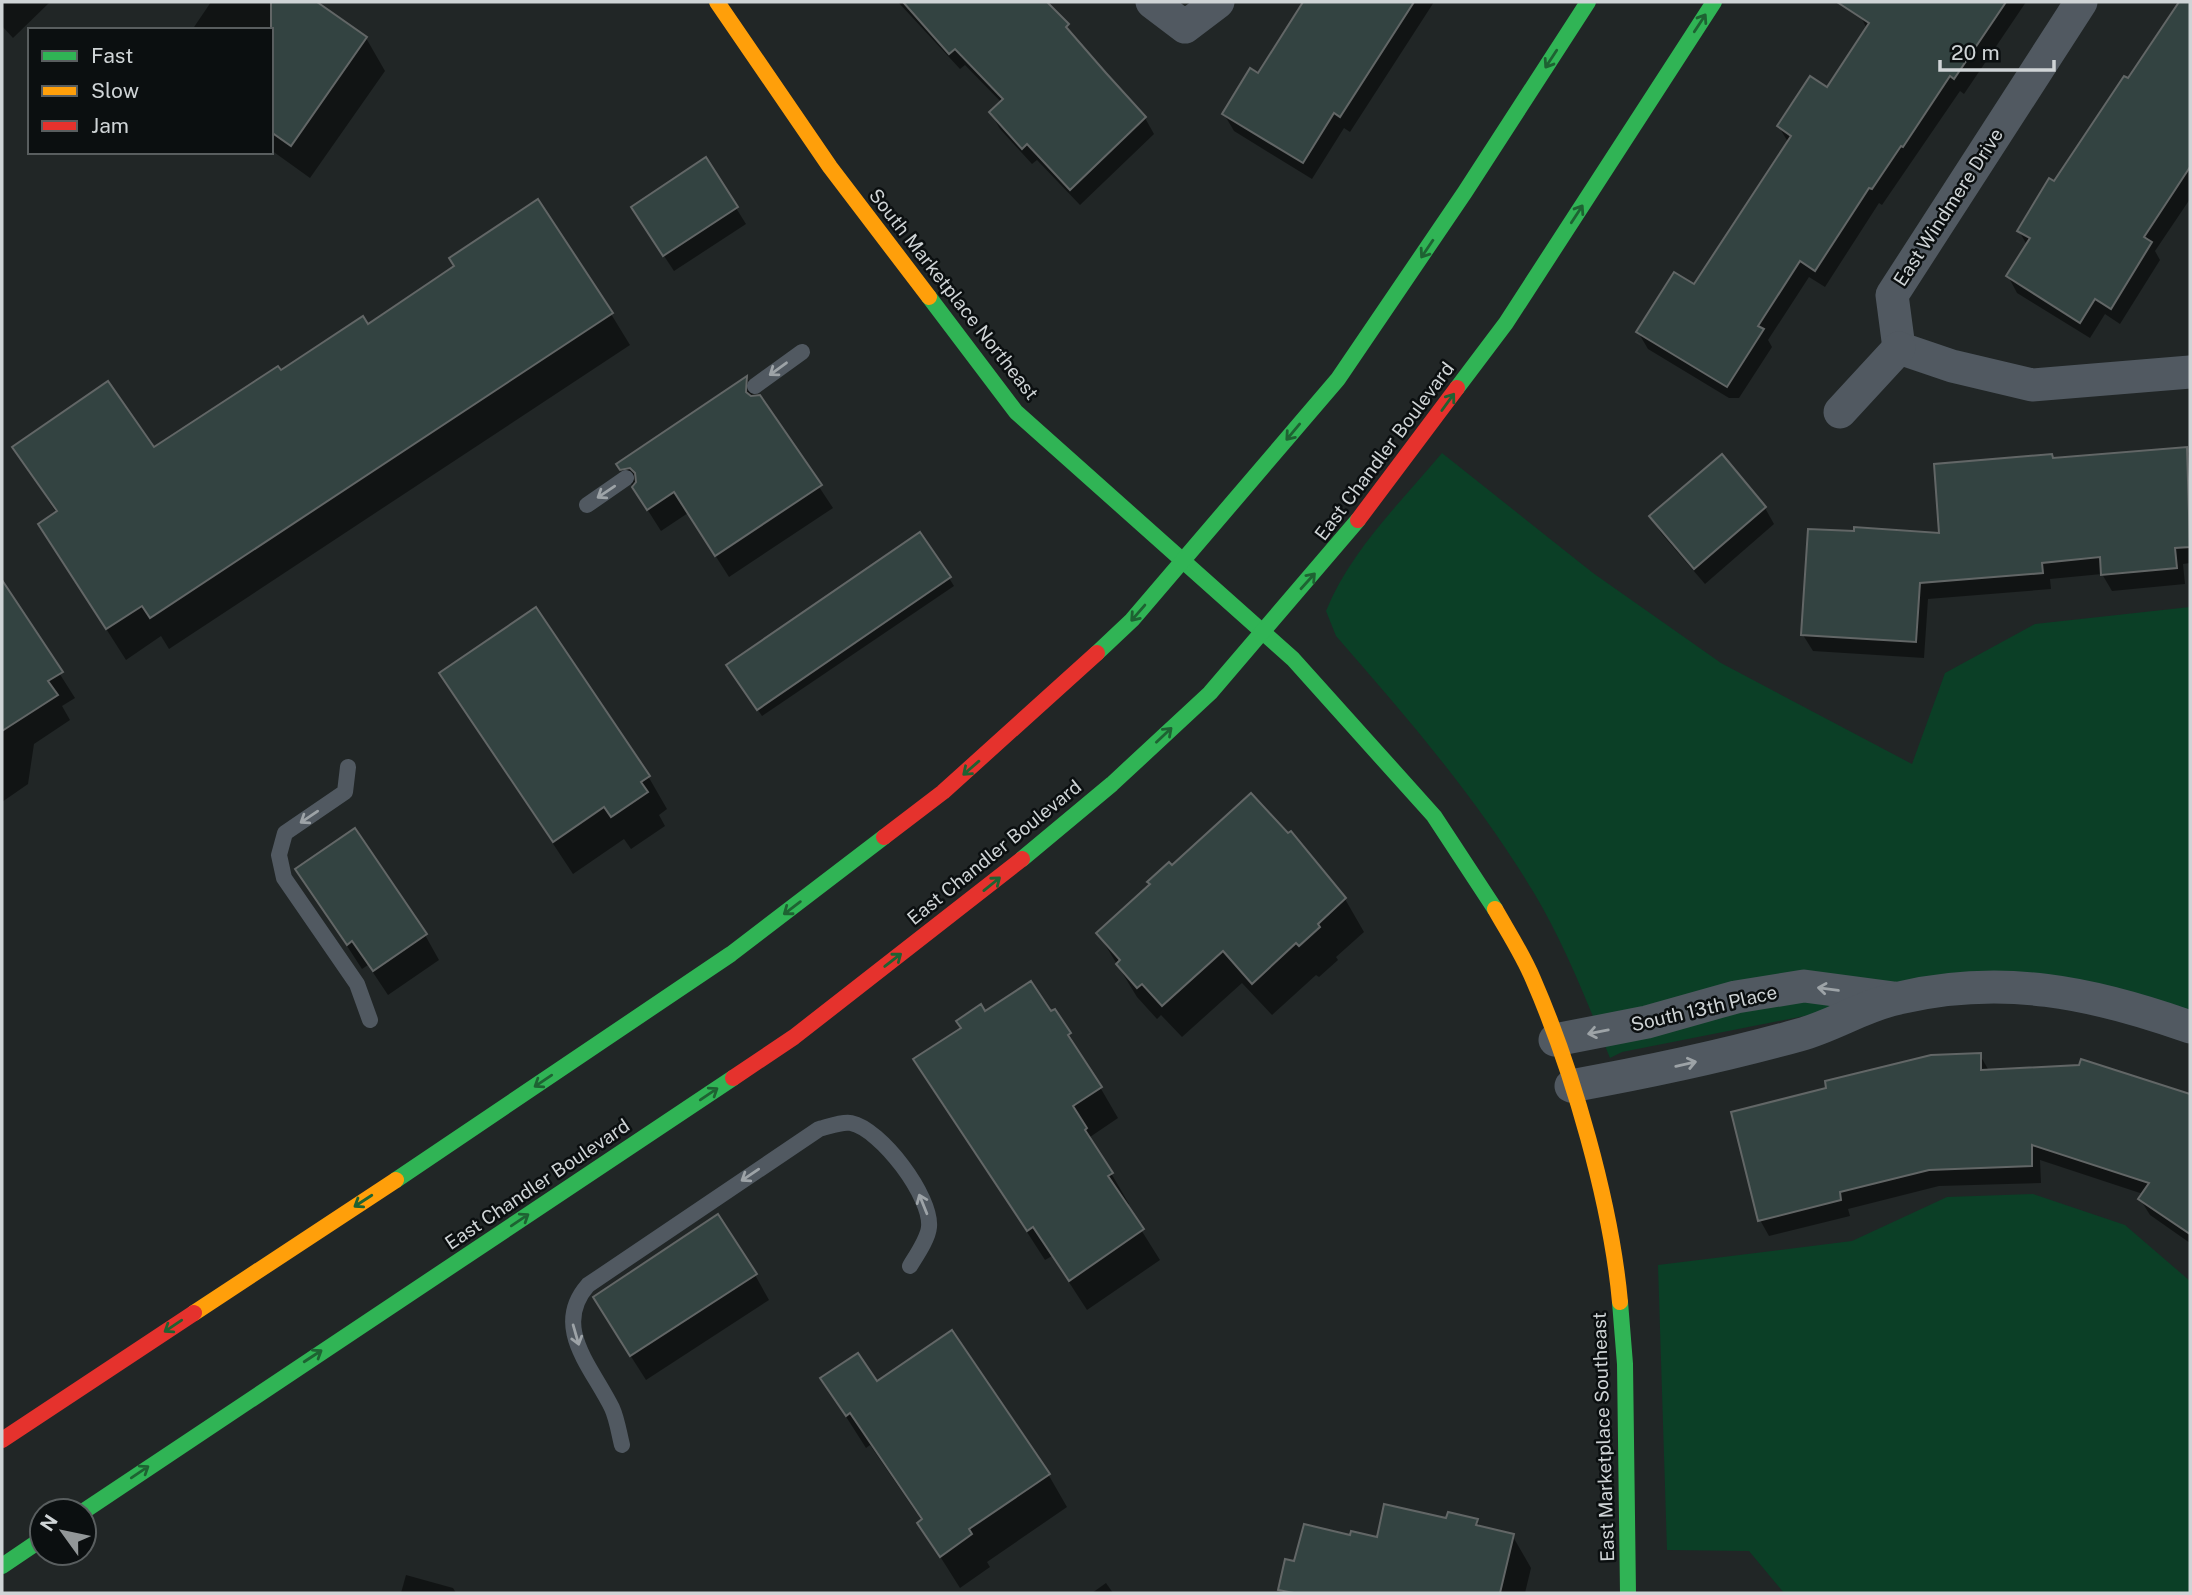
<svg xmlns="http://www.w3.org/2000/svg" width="2192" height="1595" font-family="'Public Sans',sans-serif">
<rect width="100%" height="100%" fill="#212626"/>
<!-- green -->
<g fill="#0b3f26">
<path d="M1442,453L1593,573L1721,663L1912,764L1945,673L2035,624L2190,607V1027L2122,1004L1896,998L1622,1052L1610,1058C1587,1002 1565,945 1534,893C1479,801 1407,717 1336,636L1326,611C1351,550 1400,503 1442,453Z"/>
<path d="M2033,1194L2125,1225L2190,1281V1593H1784L1749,1551L1667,1550L1658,1265L1852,1241L1947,1197Z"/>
</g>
<!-- shadow -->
<g fill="#0007">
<path d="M2,2H50L13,38L2,26Z"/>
<path d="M211,2H314L366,38L385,71L310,178L271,150V30H192Z"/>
<path d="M898,2H1045L1145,118L1154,134L1080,205L1037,160L1032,164L1000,129L991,113L1002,103L965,65L960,69Z"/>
<path d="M1302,2H1434L1350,132L1344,128L1312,179L1234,131L1224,114L1259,75Z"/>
<path d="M1868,2H2026L1964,94L1960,91L1882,205L1879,203L1825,287L1809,277L1768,340L1772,347L1739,398H1729L1648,349L1638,332L1694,287L1788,142L1779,127L1827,89L1867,29L1860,15Z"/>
<path d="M2181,2H2190V199L2155,251L2160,260L2120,324L2105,314L2090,338L2017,293L2008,276L2027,245L2019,231L2129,81Z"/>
<path d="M706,160L746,224L674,271L643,224Z"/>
<path d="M456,267L611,314L630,345L169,649L161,636L126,660L40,525L57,514L14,448L154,450L281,373L368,326Z"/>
<path d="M747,378L833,508L729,577L688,513L661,531L619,465Z"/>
<path d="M2186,448L2190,455V563L2183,564L2185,584L2112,591L2102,574L2050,579L2051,589L1928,599L1924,658L1813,651L1803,635L1941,535L2054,460Z"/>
<path d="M1765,508L1774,524L1705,584L1661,533L1651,516Z"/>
<path d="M949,578L954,586L762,716L733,673Z"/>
<path d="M2,583L75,698L62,706L70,720L34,744L28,784L2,802Z"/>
<path d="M441,674L648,776L667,809L659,815L665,826L631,849L624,839L573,874Z"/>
<path d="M1291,833L1345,899L1364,932L1336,957L1338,960L1319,977L1316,975L1272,1015L1242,983L1182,1037L1161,1015L1157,1019L1137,997L1098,933L1172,868Z"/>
<path d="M297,869L425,935L439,960L388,995L368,965L362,969Z"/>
<path d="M1051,1013L1069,1034L1118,1118L1090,1137L1129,1204L1126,1206L1160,1260L1087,1310L1052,1256L1045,1260L916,1060L985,1014Z"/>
<path d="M1980,1055L1989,1071L2157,1085L2190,1108V1243L2150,1215L2140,1199L2143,1194L2040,1160L2041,1183L1939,1186L1848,1209L1850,1216L1769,1236L1760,1220Z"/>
<path d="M755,1275L769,1300L646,1380L609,1322Z"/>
<path d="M822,1379L877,1383L1048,1474L1067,1507L987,1562L990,1567L960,1588L919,1523L922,1521L870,1445L866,1448Z"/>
<path d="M1448,1520L1477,1521L1481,1528L1512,1535L1531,1568L1525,1593H1282L1280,1589L1296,1563L1352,1537L1378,1539Z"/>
<path d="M406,1575L453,1588L456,1593H401Z"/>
<path d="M1106,1583L1113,1593H1092Z"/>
</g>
<!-- building -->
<g fill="#334341" stroke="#626666" stroke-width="2">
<path d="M271,2H317L367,37L291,146L271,132Z"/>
<path d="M903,2H1047L1069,24L1066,27L1106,73L1146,117L1070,190L1027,144L1022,149L989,112L1003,99L955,49L949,54Z"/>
<path d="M1303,2H1414L1340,117L1334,113L1303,163L1222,114L1250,68L1258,73Z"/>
<path d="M1837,2H2006L1954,79L1950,76L1903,147L1901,146L1872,189L1869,188L1815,271L1800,261L1758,326L1764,329L1727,387L1636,332L1674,272L1694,284L1791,136L1777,126L1810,76L1827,87L1869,23Z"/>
<path d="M2179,2H2190V167L2144,237L2152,242L2111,309L2095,299L2080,323L2006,276L2030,238L2017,231L2049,178L2054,181L2124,76L2128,78Z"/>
<path d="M706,157L738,207L663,256L631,207Z"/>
<path d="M538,199L613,313L150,618L142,606L106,629L38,524L57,511L12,447L108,381L154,447L278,366L281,370L363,316L368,324L454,266L449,258Z"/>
<path d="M747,376L746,392L751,396L760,395L822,485L715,556L674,492L647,510L632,487L636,482L635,473L630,468L620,470L616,464Z"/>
<path d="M2187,447L2190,547L2175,548L2177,568L2101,575L2100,557L2042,563L2043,573L1920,583L1916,642L1801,635L1808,529L1854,531V527L1939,533L1934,464L2052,454L2053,458Z"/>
<path d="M1722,454L1766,507L1694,569L1649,516Z"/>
<path d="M920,532L951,577L757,710L726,665Z"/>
<path d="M2,580L63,672L48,681L58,695L2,731Z"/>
<path d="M536,607L650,776L641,782L648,792L611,817L604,807L553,842L439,673Z"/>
<path d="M1251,793L1288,833L1291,831L1346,898L1318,924L1320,927L1299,946L1296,943L1252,984L1223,951L1162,1006L1142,984L1137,988L1116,964L1120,960L1096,933L1150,884L1147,882L1169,862L1172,865Z"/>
<path d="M355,828L427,934L373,971L352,941L347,945L295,869Z"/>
<path d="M1031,981L1051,1011L1055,1009L1071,1033L1068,1035L1102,1087L1073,1106L1087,1128L1085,1130L1113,1173L1108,1176L1144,1229L1069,1281L1033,1227L1027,1231L913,1059L961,1028L956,1021L981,1004L985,1011Z"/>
<path d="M1981,1053V1070L2079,1065L2081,1059L2190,1094V1234L2138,1199L2149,1183L2032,1145V1166L1929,1170L1840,1192L1841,1200L1758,1221L1731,1112L1826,1088L1825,1081L1931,1055Z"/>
<path d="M718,1214L757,1274L630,1356L593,1297Z"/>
<path d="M952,1330L1050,1474L969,1529L972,1534L940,1557L917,1523L922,1519L850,1413L846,1416L820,1378L858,1353L877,1381Z"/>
<path d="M1384,1504L1446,1518L1448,1512L1478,1519L1476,1525L1514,1534L1500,1593H1294L1278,1590L1285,1559L1294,1561L1304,1524L1350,1535L1351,1531L1377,1537Z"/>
</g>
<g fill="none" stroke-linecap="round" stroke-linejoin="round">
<!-- lane -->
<g stroke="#515961" stroke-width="16">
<path d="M755,386L802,352"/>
<path d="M587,505L626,478"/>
<path d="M348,767L345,792L285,833L279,855L284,878L357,984L370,1020"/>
<path d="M622,1445C619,1433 617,1419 612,1408C592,1367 551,1327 588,1285L819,1129C828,1127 842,1121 851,1123C881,1129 932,1197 929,1227C928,1239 916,1256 910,1266"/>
</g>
<!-- street -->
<g stroke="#515961" stroke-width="33">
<path d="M1152,2L1185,27L1218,2"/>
<path d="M1899,348L1892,295L2081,2"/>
<path d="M1899,348L1952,366L2032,385L2190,372"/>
<path d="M1840,412L1899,348"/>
<path d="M1555,1040L1647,1022L1736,997L1804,986L1894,998"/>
<path d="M1571,1086C1648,1072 1724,1056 1799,1035C1833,1026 1864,1005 1899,998C2003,974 2091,992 2190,1027"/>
</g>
<!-- fast -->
<g stroke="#30b455" stroke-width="16">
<path d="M929,297L1016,412L1293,659L1434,816L1495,909"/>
<path d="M1457,388L1506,323L1714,2"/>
<path d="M1097,653L1132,620L1338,379L1465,192L1588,2"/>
<path d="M1022,859L1112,784L1210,693L1358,520"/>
<path d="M396,1180L731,954L884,837"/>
<path d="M1620,1302L1625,1364L1628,1593"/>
<path d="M84,1511L733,1078"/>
<path d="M2,1566L42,1539"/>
</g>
<!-- slow -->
<g stroke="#ff9f0a" stroke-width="16">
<path d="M717,2L830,167L929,297"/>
<path d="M1495,909C1508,932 1523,955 1533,979C1573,1071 1611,1203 1620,1302"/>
<path d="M194,1313L396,1180"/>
</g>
<!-- jam -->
<g stroke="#e5322d" stroke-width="16">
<path d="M1358,520L1457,388"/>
<path d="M884,837L943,792L1097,653"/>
<path d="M733,1078L794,1037L1022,859"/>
<path d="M2,1440L194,1313"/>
</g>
</g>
<!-- one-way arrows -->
<defs><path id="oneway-shaft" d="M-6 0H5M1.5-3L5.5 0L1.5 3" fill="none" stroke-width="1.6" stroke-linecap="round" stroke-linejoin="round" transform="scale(1.75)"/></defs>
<g stroke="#1e6232">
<use href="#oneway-shaft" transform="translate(1700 23) rotate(-57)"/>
<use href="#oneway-shaft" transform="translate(1551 59) rotate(123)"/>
<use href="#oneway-shaft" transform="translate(1577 214) rotate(-57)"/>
<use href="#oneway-shaft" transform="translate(1427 249) rotate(124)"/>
<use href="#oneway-shaft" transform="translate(1448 402) rotate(-54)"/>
<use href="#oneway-shaft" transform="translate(1293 432) rotate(130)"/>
<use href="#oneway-shaft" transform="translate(1308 581) rotate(-48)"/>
<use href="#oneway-shaft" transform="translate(1138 613) rotate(131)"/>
<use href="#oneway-shaft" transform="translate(1164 735) rotate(-43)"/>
<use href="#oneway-shaft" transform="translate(971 768) rotate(139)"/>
<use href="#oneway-shaft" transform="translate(992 884) rotate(-39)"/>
<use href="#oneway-shaft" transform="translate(792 908) rotate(143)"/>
<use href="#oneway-shaft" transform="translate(893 960) rotate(-38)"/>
<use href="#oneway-shaft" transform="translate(543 1081) rotate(146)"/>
<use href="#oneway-shaft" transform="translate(709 1094) rotate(-34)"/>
<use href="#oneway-shaft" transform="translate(363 1201) rotate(147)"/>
<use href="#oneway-shaft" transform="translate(520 1220) rotate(-34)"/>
<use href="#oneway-shaft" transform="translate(173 1326) rotate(146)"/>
<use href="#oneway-shaft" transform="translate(313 1356) rotate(-33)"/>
<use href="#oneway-shaft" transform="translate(140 1472) rotate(-34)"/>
</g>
<g stroke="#9da3a7">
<use href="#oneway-shaft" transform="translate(778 369) rotate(144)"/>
<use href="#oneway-shaft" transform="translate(606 492) rotate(146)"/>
<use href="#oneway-shaft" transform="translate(309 817) rotate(146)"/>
<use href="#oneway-shaft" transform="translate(1828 989) rotate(-172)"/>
<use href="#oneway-shaft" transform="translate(1598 1032) rotate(169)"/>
<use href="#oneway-shaft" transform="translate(1686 1064) rotate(-13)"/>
<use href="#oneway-shaft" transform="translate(750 1175) rotate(146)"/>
<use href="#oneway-shaft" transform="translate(923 1204) rotate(-112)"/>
<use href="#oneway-shaft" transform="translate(576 1335) rotate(74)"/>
</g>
<g text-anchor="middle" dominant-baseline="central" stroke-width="5" stroke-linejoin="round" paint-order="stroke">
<!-- street labels -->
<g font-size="19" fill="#cfd4d6" stroke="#0b0f10">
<text transform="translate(1948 207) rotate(-57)">East Windmere Drive</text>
<text transform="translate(954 294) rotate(52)">South Marketplace Northeast</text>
<text transform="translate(1384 451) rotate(-53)">East Chandler Boulevard</text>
<text transform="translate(994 852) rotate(-39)">East Chandler Boulevard</text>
<text transform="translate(1704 1008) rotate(-13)">South 13th Place</text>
<text transform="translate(537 1184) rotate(-34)">East Chandler Boulevard</text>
<text transform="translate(1603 1437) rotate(-92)">East Marketplace Southeast</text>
</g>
</g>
<!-- border -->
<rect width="2192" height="1595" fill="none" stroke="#cfd4d6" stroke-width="7"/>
<!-- legend -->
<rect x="28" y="28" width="245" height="126" fill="#0b0f10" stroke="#595e5f" stroke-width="2"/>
<rect x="42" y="51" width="35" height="10" fill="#30b455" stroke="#595e5f" stroke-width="2"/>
<text x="91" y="63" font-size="21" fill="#cfd4d6">Fast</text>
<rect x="42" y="86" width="35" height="10" fill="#ff9f0a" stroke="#595e5f" stroke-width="2"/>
<text x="91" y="98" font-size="21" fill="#cfd4d6">Slow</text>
<rect x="42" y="121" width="35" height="10" fill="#e5322d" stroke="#595e5f" stroke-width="2"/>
<text x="91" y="133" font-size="21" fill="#cfd4d6">Jam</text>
<!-- north arrow -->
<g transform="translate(63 1532) rotate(303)"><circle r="33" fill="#0b0f10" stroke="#595e5f" stroke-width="2"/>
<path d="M0-5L12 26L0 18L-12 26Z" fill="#929798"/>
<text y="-10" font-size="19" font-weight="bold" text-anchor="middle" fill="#cfd4d6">N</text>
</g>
<!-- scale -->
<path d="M1940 60v10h114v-10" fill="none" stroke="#cfd4d6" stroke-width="3.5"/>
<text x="1951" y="60" font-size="21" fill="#cfd4d6" stroke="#0b0f10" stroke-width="5" paint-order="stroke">20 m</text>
</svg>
